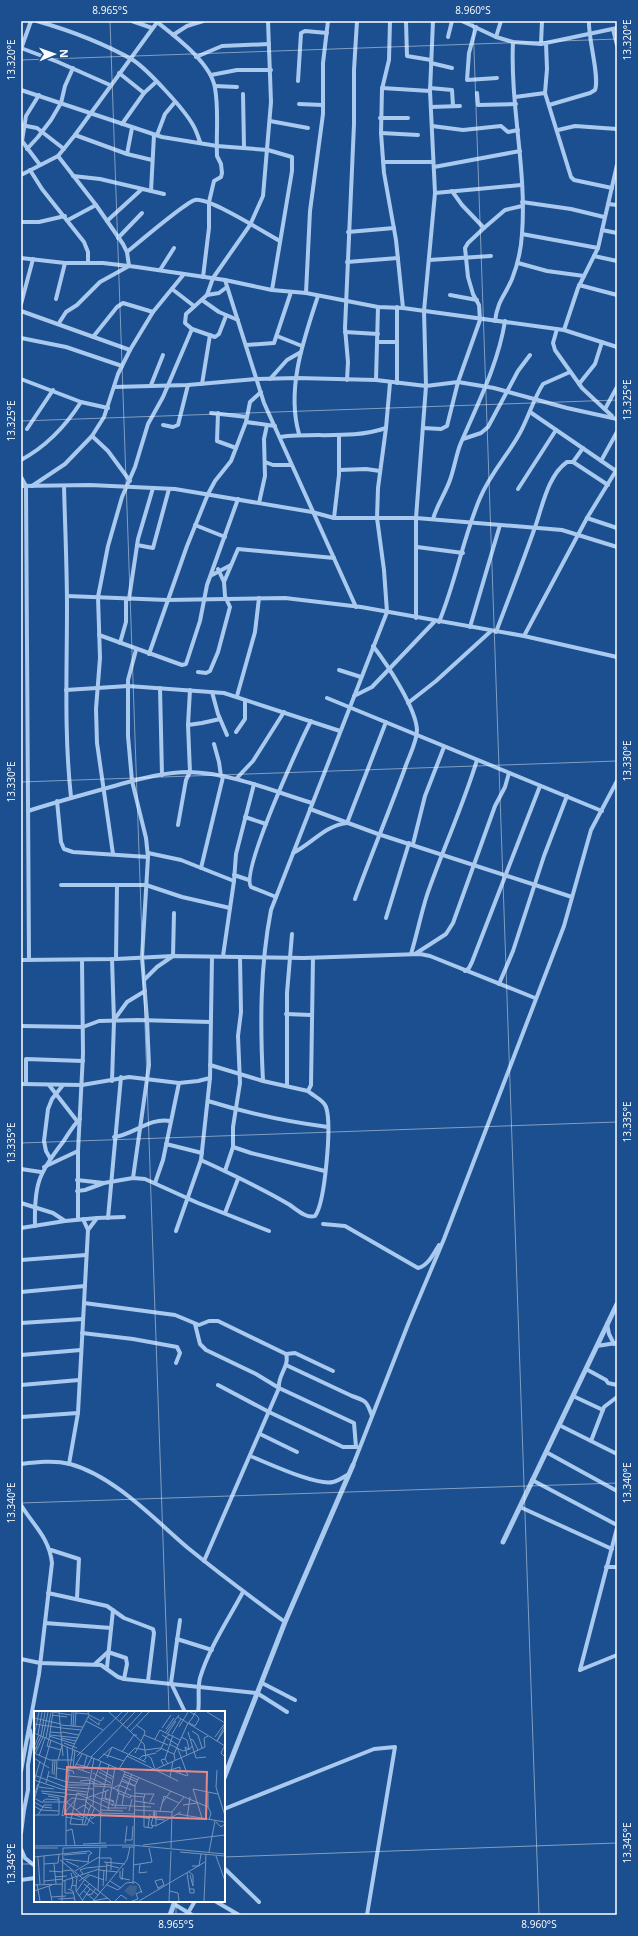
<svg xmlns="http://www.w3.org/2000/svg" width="638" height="1936" font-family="'Open Sans',sans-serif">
<rect width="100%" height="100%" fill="#1b4f8f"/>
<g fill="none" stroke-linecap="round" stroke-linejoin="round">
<!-- minor -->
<g stroke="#a9c9ee" stroke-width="4">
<path d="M37,21C68,30 105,44 133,60C148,70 184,109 193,125C196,130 198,136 200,142"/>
<path d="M132,21L152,28"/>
<path d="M390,21L389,60L382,89L381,133L384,173L396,240L403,308"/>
<path d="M406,21L407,56L431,60"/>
<path d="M462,21L496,37L513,42L541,44L617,28"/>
<path d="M157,22C176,37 211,63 215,88C219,110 216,133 217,156L221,164L222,173L221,177L214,181L209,202V228L203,277"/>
<path d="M476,27L469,53L467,80L497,78"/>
<path d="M613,29L617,45"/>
<path d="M173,35L187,26L203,21"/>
<path d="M448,37L452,21"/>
<path d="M496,37L501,21"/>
<path d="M546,43L547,69L545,93L571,177L574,180L612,188"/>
<path d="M541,44L542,21"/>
<path d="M21,48L58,62L110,85"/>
<path d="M21,49L31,21"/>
<path d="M196,57L222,46L269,44"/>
<path d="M431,63L452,68"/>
<path d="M119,73L144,93"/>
<path d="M211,75L237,70H271"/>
<path d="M298,81L301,33L305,31L327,33"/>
<path d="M215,86L237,87"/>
<path d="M382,88L430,91"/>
<path d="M430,88L452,90L453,106"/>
<path d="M21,90L162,137L217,146L268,150L292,157V171L272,290"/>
<path d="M477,93L478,105L516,104"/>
<path d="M243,94L244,147"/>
<path d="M39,95L26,116L22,141L40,165"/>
<path d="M515,97L545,93"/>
<path d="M299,104L323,105"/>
<path d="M549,105L590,93L595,90C600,77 588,39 589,21"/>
<path d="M431,107L460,106"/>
<path d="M380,118H408"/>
<path d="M270,121L308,128"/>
<path d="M122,124L144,93L156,82"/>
<path d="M21,125L37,128L64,149"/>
<path d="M432,126L463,130L501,126L508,132L518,130"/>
<path d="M558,130L575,126L617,129"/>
<path d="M381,133L418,135"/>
<path d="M75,135L127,154L152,160"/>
<path d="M157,135L165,114L175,102"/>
<path d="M27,149L38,137L51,120L61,103L65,86L73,68"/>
<path d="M127,154L132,128"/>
<path d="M58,156L96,205L123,244L127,252L129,266L100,282L77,305L66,312L59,323"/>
<path d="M383,162H433"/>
<path d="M434,167L520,151"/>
<path d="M30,170L42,189L84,242L88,252V263"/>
<path d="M21,175L58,156L75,135L158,21"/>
<path d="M73,176L100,179L164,194"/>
<path d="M151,191L154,135"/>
<path d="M435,193L521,185"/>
<path d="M522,202L571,209L604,217"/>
<path d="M608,204L617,205"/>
<path d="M68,220L96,205"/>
<path d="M107,221L142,189"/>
<path d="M21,222H39L65,216"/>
<path d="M484,228L505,210L522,206"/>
<path d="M602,230L617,233"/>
<path d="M348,232L394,228"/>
<path d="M522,234L598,248"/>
<path d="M118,238L142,213"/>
<path d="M127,252C138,243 186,202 195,200C209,197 265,233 280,241"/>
<path d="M594,256L617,261"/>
<path d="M21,258L65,263H103L137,267L225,280L272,290L306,293L378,307L403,308L564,330L617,347"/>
<path d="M429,260L491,256"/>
<path d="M347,262L398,258"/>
<path d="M518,263L547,271L584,276"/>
<path d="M160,270L174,248"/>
<path d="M225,280L264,403L356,607"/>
<path d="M579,285L617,295"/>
<path d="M172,289L194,306"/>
<path d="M306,293L310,211L323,114V63L328,21"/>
<path d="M207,295L219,293L227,287"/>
<path d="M450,295L477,300"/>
<path d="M56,299L65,263"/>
<path d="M202,300L219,312L238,320"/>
<path d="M21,304L33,259"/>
<path d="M397,307V383"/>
<path d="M21,311L130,350"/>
<path d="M226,316L219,334L215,337L192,329L185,323L186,314L207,295L213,278L250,225L263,196L271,102L268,21"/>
<path d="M495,321C498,299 505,296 512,279C518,264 521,250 522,234C527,170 510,106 513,42"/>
<path d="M557,329L553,343L555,350L582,388L612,416"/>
<path d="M564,330L578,288L598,248L617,165"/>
<path d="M345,332L378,334"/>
<path d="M277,336L302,346"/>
<path d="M93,337L117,307L123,303L153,312"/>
<path d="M21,338L66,347L122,366"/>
<path d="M377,342H396"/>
<path d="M246,345L274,343L291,292"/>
<path d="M21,379L81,402L108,408"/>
<path d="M270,379L287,360L301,352"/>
<path d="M347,380L348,362L345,328L354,124V70L357,21"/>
<path d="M376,380L378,307"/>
<path d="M202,384L210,335"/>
<path d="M579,384L595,364L602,342"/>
<path d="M151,385L163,355"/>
<path d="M114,387L188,385L257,379L297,378L376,380L426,386L458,382L494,388L567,408L617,419"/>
<path d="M605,409L617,387"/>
<path d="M530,412L616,471"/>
<path d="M211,413L247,417"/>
<path d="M218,413L217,441L236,448"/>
<path d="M246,422L275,426"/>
<path d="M163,425L173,427L178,425L188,385"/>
<path d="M423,428L441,429L447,426L458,382L480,320L479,305L473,294L468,277L465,248L468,243L484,228L462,205L452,191"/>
<path d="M27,429L53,390"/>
<path d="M299,434C286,388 304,339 318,296"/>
<path d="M92,436L108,451L130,481"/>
<path d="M280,437C316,432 351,440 386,428"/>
<path d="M463,439L481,433L488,427L518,371L530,355"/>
<path d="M21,460C47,446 65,427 81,402"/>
<path d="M601,461L617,432"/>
<path d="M265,462L273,465H291"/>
<path d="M573,462L583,448"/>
<path d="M339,470L366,469L380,471"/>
<path d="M21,477L26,486L29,960"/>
<path d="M21,486L90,485L175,489L312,512L334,518H416L562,530L617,547"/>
<path d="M32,486L65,464L92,436L104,417L118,374L130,350L153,312L184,274"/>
<path d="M64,486C65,526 67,567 67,608C67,671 64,734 71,797"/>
<path d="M518,489L556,430"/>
<path d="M259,503L265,476L264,439L267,425"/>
<path d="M334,518L339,475V436"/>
<path d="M587,518L617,528"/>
<path d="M433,519C437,505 445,494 450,480C454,469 456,456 460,445C477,405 498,365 505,321"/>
<path d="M195,525L225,537"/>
<path d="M137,545L153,548L169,489"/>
<path d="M417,547L463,553"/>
<path d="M218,569L224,582"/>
<path d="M212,575L231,565"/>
<path d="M67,596L167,600L285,598L361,607L524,636L617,657"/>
<path d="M129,599L138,539L153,488"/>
<path d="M416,618V518L426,386L424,311L435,193L430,91L433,21"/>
<path d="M439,622C456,581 463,538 480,498C491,472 509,454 521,431C529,416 534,398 543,384L570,372"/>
<path d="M470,627L500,525"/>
<path d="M496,632C509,598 522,564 534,530C542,509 547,476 567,462H573L608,485"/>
<path d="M99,635L182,665L186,664L200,621L207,585L238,499"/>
<path d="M524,636L587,518L617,469"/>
<path d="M120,643L126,622V599"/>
<path d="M149,654L187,546L208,494L215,481L231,461L246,422L250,402L261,392"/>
<path d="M339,670L361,677"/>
<path d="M198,672L206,673L210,671L218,652L230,607L225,596L224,582L238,549L334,558"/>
<path d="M160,688L162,775"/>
<path d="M66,690L128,686L224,693L340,731"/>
<path d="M212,692L218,714L227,735"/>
<path d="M237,696L255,632L259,598"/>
<path d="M354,696L372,687L435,621"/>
<path d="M327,698L602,811"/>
<path d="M408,703L436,681L491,631"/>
<path d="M188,725L202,723L220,719"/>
<path d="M236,732L245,719V700"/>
<path d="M214,744L219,762L221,776"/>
<path d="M236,779L253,761L284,712"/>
<path d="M57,801L61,842L64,849L73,852L148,857"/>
<path d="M310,809L378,834L572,897"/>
<path d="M28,811C59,801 90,793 121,784C143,778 166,772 189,772C232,773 272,791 312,803"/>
<path d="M245,817L266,824"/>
<path d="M178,825L186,780L190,772L188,725L190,690"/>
<path d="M413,844L425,796L444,747"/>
<path d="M148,853L181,860L234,881"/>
<path d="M293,853C313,843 324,826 347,823L386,722"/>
<path d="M113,854L97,743L96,709L100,658L98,597L108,546L122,497L135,467L148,424L163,397L192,329"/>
<path d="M201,868L223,777"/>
<path d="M234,875L249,880"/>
<path d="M61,885H146L182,897L230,908"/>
<path d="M276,897L251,887C240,873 300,742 311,721"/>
<path d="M355,899C371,855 389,812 405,768C409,756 417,742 417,730C416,708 387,664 373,646"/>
<path d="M386,918L409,843"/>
<path d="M411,954C417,934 421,914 427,895C443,849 463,806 477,760"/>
<path d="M415,954L446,934L453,923L495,806L505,787L509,773"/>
<path d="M223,956L234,881L236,854L254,784"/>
<path d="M116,959L117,885"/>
<path d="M21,960L116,959L173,956L304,958L420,954L430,956L535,998"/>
<path d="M465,971L469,968L472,962L540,786"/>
<path d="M144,980L157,967L173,956L174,913"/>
<path d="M499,984L513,951L544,856L567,796"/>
<path d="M286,1014L311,1015"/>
<path d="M114,1020L127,1002L145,991"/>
<path d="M21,1026L83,1027L99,1021L138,1020L210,1022"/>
<path d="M210,1065L263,1081L308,1091L311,1085L313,958"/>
<path d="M112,1081L114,1021L112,959"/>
<path d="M263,1081C260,1023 260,967 271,910L387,612L384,570L377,518L378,488L386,428L390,383"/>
<path d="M21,1084L82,1085L129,1077L179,1083L198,1081L210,1078"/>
<path d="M26,1084V1059L83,1061"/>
<path d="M49,1085L77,1121"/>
<path d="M287,1086V993L292,934"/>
<path d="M208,1101C247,1113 288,1122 328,1127"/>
<path d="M114,1137C133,1135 150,1117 170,1121"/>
<path d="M166,1144L202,1153"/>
<path d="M233,1147L251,1153L325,1171"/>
<path d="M50,1158L46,1151L44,1141L48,1109L52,1099L63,1085"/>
<path d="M201,1160C231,1174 262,1188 290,1205C297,1210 307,1219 315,1216C325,1203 332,1124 326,1107C324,1100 313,1096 308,1091"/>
<path d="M44,1167L78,1151"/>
<path d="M21,1169L41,1172"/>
<path d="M225,1171L233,1147V1127L240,1083L238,1036L241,1012L240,958"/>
<path d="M133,1178L149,1065L147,1019L142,957L148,857L146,838L132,781L128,736V680L136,650"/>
<path d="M77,1180L104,1183L133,1178L145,1179L198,1203L269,1231"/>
<path d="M155,1183L163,1160L179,1083"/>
<path d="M77,1191L85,1190L104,1183"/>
<path d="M21,1203L53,1213L65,1221"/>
<path d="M225,1213L238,1179"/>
<path d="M108,1218L121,1077"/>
<path d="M78,1219V1151L83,1054L82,960"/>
<path d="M323,1224L345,1226L418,1268C428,1266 434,1253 439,1245"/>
<path d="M35,1226C34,1185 38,1174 63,1142C68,1135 73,1125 80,1119"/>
<path d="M21,1228L65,1221L97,1218"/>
<path d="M88,1230L97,1218L124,1217"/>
<path d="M176,1231L201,1160L210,1078L212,957"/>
<path d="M21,1260L86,1255"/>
<path d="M21,1292L85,1286"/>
<path d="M84,1303L175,1315L199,1325L209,1321H218L286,1354C290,1366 277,1376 279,1388L204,1561"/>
<path d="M21,1323L83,1319"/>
<path d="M195,1324L200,1344L206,1350L256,1374L279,1388L354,1423L356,1447"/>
<path d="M607,1324L609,1334L614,1344"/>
<path d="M82,1333L133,1339L177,1347L180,1353L176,1363"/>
<path d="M597,1346L616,1343"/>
<path d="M286,1354L295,1353L333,1371"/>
<path d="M21,1355L81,1350"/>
<path d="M286,1365L352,1396C367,1401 367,1402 372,1416"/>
<path d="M586,1369L606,1380L608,1383L617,1385"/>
<path d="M21,1385L79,1380"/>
<path d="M218,1385L269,1412L343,1447H357"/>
<path d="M573,1396L603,1410"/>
<path d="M21,1417L78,1413"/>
<path d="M559,1425L617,1454"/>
<path d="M260,1434L297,1452"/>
<path d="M591,1441L604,1407L617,1397"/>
<path d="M546,1452L617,1491"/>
<path d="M250,1456C268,1463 316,1486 333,1482C338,1481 344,1477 349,1474"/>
<path d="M21,1464C37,1462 54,1460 70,1464C114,1476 154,1519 188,1548C220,1574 252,1598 285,1622"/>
<path d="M69,1464L78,1413L88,1230L83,1219"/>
<path d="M353,1465L409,1322L444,1239L564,926L591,830L617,781"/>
<path d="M532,1480L617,1525"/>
<path d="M21,1505C33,1525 49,1537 52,1563L39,1674L21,1771"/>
<path d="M520,1507L612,1549"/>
<path d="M51,1550L79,1559L77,1598"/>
<path d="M606,1567H617"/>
<path d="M48,1593L107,1606L124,1618L153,1629L154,1633L148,1681"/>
<path d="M180,1620L171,1683L185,1712"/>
<path d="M45,1623L111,1628"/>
<path d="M177,1639L212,1650"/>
<path d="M21,1659L40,1663L101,1665L118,1677L124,1679L257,1693L287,1712"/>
<path d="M95,1664L108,1652L126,1658L127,1664L124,1679"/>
<path d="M107,1667L113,1610"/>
<path d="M580,1670L617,1528"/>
<path d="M580,1670L617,1655"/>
<path d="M262,1683L295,1700"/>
<path d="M198,1712C200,1701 197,1690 200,1678C209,1648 228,1620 243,1592"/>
<path d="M224,1809L374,1749L395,1747L367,1915"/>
<path d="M21,1833L24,1810L28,1790V1765L32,1741L30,1730"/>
<path d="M21,1849L25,1858L35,1866"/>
<path d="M224,1868L259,1902"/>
<path d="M21,1880L35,1878"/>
<path d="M215,1901L239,1915"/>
<path d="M174,1904L192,1915"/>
<path d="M188,1913L195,1901"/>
</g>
<!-- tertiary -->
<g stroke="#a9c9ee" stroke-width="5">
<path d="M503,1542L617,1304"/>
<path d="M224,1778L285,1622L353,1465"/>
<path d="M170,1915L175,1901"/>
</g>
</g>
<!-- ticks -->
<path fill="none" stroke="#fff" stroke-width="1" stroke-opacity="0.45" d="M110,21L169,1712M473,21L539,1915M21,60L617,39M21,421L617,400M21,782L617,761M21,1143L617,1122M21,1503L617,1483M224,1857L617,1843M21,1864H35M176,1901V1915"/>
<!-- overview -->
<g transform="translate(34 1711)">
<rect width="191" height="191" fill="#1b4f8f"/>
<path d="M96,174L103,175L102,182L98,186L90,180Z" fill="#3c6290"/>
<path fill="none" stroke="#7695bc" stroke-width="1" d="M18,1L37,4M25,1L29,45M75,1L110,33L112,47L109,50M156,1L162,4L164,6L165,8L161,15L155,12V11L159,6L160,3L162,1M173,1L191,12M42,2L54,3M18,4L33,6M55,4L67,10L70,6M54,6L65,14V11M144,6L191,35M0,7L27,13M52,10L69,19M86,10L94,1M0,13L28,17M27,14L49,16M102,14L111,20L110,24M37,15L38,1M39,15L40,1M41,15L42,1M145,16L154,1M28,17L47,19M93,17L108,1M128,17L137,4M132,18L140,7M158,20L164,24L168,37M16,21L28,22M28,21L45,24M96,21L115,1M132,21L145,4M154,21L162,47L172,46M0,22L174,96L177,102L175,109M134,22L142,10M4,23L8,1M138,23L147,8M16,24L44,27M128,24L144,34M0,25L5,1M7,25L11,1M15,25L41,33M9,26L14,1M147,26L153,29L155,38M181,26L191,12M12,27L17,1M27,27L42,30M15,28L19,1M15,28L13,35L27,39M121,28L126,19L146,29M156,28L159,29L164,39M107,30L110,24L134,34M183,30L191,14M183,30L191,18M30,32L43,37M135,33L149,40L156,38L158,35M191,34L187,42L191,46M78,36L112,51M3,37L0,36L5,24M38,38L55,4L54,1M144,38L154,65M0,41L7,25M88,41L100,24H103M122,41L127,38L132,26L136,23M0,42L16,49H39M101,42L107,31M1,43L9,26M69,43L90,50M113,44L117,47L121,58M153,44L151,36L155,38M5,45L11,27M43,45L88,1M93,45L101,37L111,39L126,37L140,43M57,46L101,1M0,47L15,57M73,47L78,36M105,48L108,45L122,42M131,48L139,24M24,49L28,34M64,49L78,36M141,49L140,43L154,12M42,53L53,56L58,46M130,55L127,49L131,48L134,53M23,57L39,60L40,63M36,57L39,38M39,57L41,39M40,57L48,43M64,57L79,66M35,58L41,57L56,62M85,58L93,45L144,70M122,58L171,36L170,27L174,25M49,59L53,45M183,59L182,76L191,105M133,60L146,56V63M139,60L153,65M65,61L78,68M59,62L77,72M18,63L19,49M90,63L104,69M0,64L31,76L59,78M20,64L21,49M14,65L33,71L77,74M35,65L55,67M89,65L103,71M136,66L139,50M56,67L70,73M22,68L23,49M88,68L101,75M0,69L27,78L53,81M46,70L55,69L63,73M87,70L101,75M0,71L6,50M12,72L15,60M32,74H54M60,75L76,76L98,85L110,86M5,76L20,78M79,77L85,74L97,79M7,80L31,82M72,80L71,87L80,90M83,81L91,61M8,82L31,86M84,82L96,87L97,85M91,82L98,63M101,82L111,83L109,90M31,83L46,84L74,97H93M111,83H120L116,91M0,85L4,73M60,85L79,94M0,87L7,91H31M52,87L75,79M68,87L80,91L78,95M0,90L17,29M9,90L12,88L25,89M31,90L60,113M51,90L66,101M101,90L121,93M110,90V116L118,117L119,114M0,91L9,96L18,97M33,91L38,87L52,89M128,92L137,80M79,94L117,96M149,94L163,92M0,95L7,99L25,100M59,95L60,70L67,50M88,95L90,82M174,96V81M81,97L85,80M42,99L50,94L55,99M66,99L89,100M74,99L81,56M101,99L120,100M120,99L121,108L131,109M95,100L98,88M120,100L138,101M126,100L130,85L145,92M36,102L49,107M32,103L28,105L35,63L33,36M144,103L191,111M0,104H25V87L14,85M4,104L10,94H18M103,105L116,108M32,106L49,109M168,107L159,78L184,83M57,108L66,102L101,103M153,108L156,86M182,111L187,116L191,113M36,113L43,82L53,84M36,113L53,114L61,96M48,114L60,47M50,114L57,94M117,114L122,115L147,101M117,114L120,101M122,114V100M114,116L116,103M32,120L38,118L41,134M92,129H98L99,115M66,132L67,91L75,53M91,132L93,115M49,133L72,132M32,134V100L42,88M100,134L101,75L105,66M109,134L191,124M0,135L97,134L191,143M88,136H101M0,137H24M137,137L138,101L150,86M146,141L191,145M175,141L181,110M30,144L53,142M10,145V173M182,145L191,170M0,146L55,140M4,146L6,173M65,147H77V159M29,148L55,151M26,149L77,190M32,150L45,156M54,151L55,144L58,142L55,140M70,151L91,153M10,153L24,152L25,143M20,153L22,173M106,153L105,162L113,161M73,154L85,157M99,154L118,151L115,137M158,155H165L167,143M65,159L84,161M15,160L29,161M29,160L37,159L43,166M41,160L65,146M86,160V167L96,169M155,161L159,164V175L156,164M153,162L156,182H160V178H155M49,163L46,159L52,157L73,155M21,166L33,165M51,168L56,164L70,169M88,169L89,157M10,170L29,168M29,170L65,158M31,170V182H40M45,170L55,163M72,170L73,151M76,170L87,177M3,173L6,190M50,173L64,184M99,173L100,136M0,174L29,173M38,174L42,175L43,166M73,174L84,179L92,172L101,171L105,174L108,182M15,175L18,190M42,175V180L49,190M69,175L70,159M124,177L130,174L128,168L121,170L124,177L125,179M34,178L39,180L41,190M37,178L39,170L37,162M0,180L18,174M50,180L60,189M64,180L66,136M136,180L144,182L145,190M42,181L51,168M53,184L58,183L62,177M45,185L56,172M17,186L32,185M24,188L41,187M28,190L29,137L73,136M48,190L56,178M59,190L93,149L96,136M59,190L74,187M81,190L87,184L93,188M98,190L104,188L102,183L108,180M105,190L171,151M135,190L137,140M170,190L172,143"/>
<path fill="#e88989" fill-opacity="0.15" stroke="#e88989" stroke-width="2" d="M33,56L173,61L172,108L31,103Z"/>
<rect width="191" height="191" fill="none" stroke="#fff" stroke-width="2"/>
</g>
<!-- border -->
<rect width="638" height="1936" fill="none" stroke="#1b4f8f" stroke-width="44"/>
<!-- north arrow -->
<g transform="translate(54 54) rotate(88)" stroke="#1b4f8f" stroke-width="3" paint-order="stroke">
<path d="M0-3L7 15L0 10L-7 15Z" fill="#ffffff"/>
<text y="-6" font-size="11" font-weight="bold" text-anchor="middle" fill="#ffffff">N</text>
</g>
<rect x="22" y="22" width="594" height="1892" fill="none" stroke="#fff" stroke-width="1.5"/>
<g font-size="10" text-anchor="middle" fill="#fff">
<text x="110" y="14">8.965°S</text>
<text x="473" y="14">8.960°S</text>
<text transform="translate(627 40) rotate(-90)" y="4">13.320°E</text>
<text transform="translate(11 60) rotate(-90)" y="4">13.320°E</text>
<text transform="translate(627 400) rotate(-90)" y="4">13.325°E</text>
<text transform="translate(11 421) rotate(-90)" y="4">13.325°E</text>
<text transform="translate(627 761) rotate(-90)" y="4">13.330°E</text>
<text transform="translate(11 782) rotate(-90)" y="4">13.330°E</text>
<text transform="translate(627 1122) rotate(-90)" y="4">13.335°E</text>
<text transform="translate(11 1143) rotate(-90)" y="4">13.335°E</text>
<text transform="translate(627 1483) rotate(-90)" y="4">13.340°E</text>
<text transform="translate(11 1503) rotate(-90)" y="4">13.340°E</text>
<text transform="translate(627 1843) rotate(-90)" y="4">13.345°E</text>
<text transform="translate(11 1864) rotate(-90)" y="4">13.345°E</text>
<text x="176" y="1928">8.965°S</text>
<text x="539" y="1928">8.960°S</text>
</g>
</svg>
